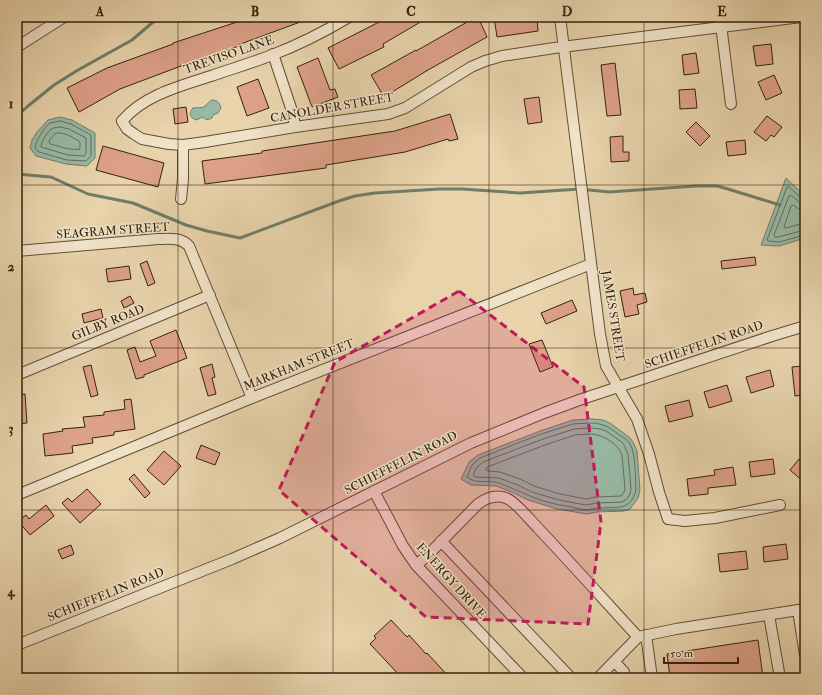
<svg xmlns="http://www.w3.org/2000/svg" width="822" height="695" font-family="'IM FELL Double Pica',serif">
<rect width="100%" height="100%" fill="#e8d3ab"/>
<filter id="stains"><feTurbulence type="fractalNoise" baseFrequency=".005" numOctaves="4"/><feColorMatrix values="0 0 0 0 .2 0 0 0 0 .09 0 0 0 0 .02 0 0 0 .5 -.17"/></filter>
<radialGradient id="worn" r=".72"><stop offset=".6" stop-color="#630" stop-opacity="0"/><stop offset="1" stop-color="#630" stop-opacity=".3"/></radialGradient>
<!-- water -->
<g fill="#98b9a5" stroke="#707d68">
<path d="M212,100C217,100 219,102 221,108L218,113L213,115L212,118C208,120 206,120 202,117L197,120C190,118 188,114 193,108C197,107 202,109 205,106C208,104 209,101 212,100Z"/>
<path d="M60,117L72,120L95,133V158L87,166L66,164L36,156L30,148L32,140L37,132L48,120Z"/>
<path d="M786,178L805,196V238L779,246L761,245Z"/>
<path d="M592,419L603,420L610,423L629,437L633,442L637,451L640,490L638,498L630,509L624,511L597,512L587,514L557,509L528,500L514,493L496,486L471,485L461,479L469,462L478,455L540,431L573,420Z"/>
</g>
<g fill="none" stroke-linecap="round" stroke-linejoin="round">
<!-- shore -->
<g stroke="#666e59" stroke-width="1">
<path d="M60,121L71,124L91,135V156L86,161L67,160L39,152L35,148C36,141 44,127 50,123C53,122 57,122 60,121Z"/>
<path d="M60,127L69,129L86,138V153L84,156L68,155L41,147C41,142 48,130 53,128C54,128 60,127 60,127Z"/>
<path d="M56,133C65,132 72,137 79,141L80,143V149C71,151 59,146 50,144L49,141Z"/>
<path d="M805,198H801L789,187H787L767,240L769,241L779,242L805,235"/>
<path d="M805,203L799,202L791,195L789,196L774,235L775,237H778L805,230"/>
<path d="M805,209H799L793,205L791,206L784,227L786,228L800,224H805"/>
<path d="M593,423C604,424 609,427 618,434C622,437 627,439 630,444C636,454 635,478 636,490C631,510 619,507 602,508C597,508 592,509 587,510C582,510 577,508 572,507C558,505 544,502 530,496C520,492 510,487 499,483C488,479 477,485 467,477L472,465L480,458L541,434L573,424Z"/>
<path d="M592,428L601,429L606,431L623,443L625,447L628,454L631,489L630,494L627,499L622,502L597,503L586,505L559,500L532,492L518,485L499,478L475,477L473,475L476,468L483,462L543,439L574,429Z"/>
<path d="M592,434C604,435 618,444 622,455L625,489L624,492L621,496L596,497L586,499L560,494L534,486L520,479L500,472L488,471L486,470L487,467L545,445L575,435Z"/>
</g>
<!-- stream -->
<g stroke="#707d68" stroke-width="3">
<path d="M17,116L28,106L54,85L78,70L132,40L159,17"/>
<path d="M17,174L51,177L88,194L133,203L186,225L207,231L240,238L339,201L355,196L375,193L439,189H462L520,193L580,189L609,192L696,186H717L728,189L780,205"/>
</g>
</g>
<!-- building -->
<g fill="#dda188" stroke="#33220d">
<path d="M239,17H311V18L238,45L239,46L181,66L120,89L79,112L67,88L107,68L173,44V43L240,21Z"/>
<path d="M379,17H429L383,44L384,47L339,69L328,48L381,21Z"/>
<path d="M476,17H478L487,37L428,70L384,97L371,75L416,50V51Z"/>
<path d="M494,17H537L538,31L497,37Z"/>
<path d="M771,44L773,64L756,66L753,46Z"/>
<path d="M696,53L699,73L684,75L682,55Z"/>
<path d="M318,58L330,90L335,89L338,97L312,107L297,67Z"/>
<path d="M615,63L621,115L607,116L601,65Z"/>
<path d="M774,75L782,93L766,100L758,82Z"/>
<path d="M258,79L269,108L247,116L237,87Z"/>
<path d="M695,89L697,108L680,109L679,90Z"/>
<path d="M539,97L542,122L528,124L524,99Z"/>
<path d="M186,107L188,122L175,124L173,109Z"/>
<path d="M450,114L458,139L449,141L448,139L405,152L326,165V168L205,184L202,161L262,153V151L395,131Z"/>
<path d="M767,116L782,127L774,137L771,135L766,141L754,132Z"/>
<path d="M696,122L710,136L700,146L686,132Z"/>
<path d="M623,136V152H629V161L611,162L610,137Z"/>
<path d="M745,140L746,154L728,156L726,142Z"/>
<path d="M103,146L164,163L158,187L96,170Z"/>
<path d="M755,257L756,265L722,269L721,261Z"/>
<path d="M147,261L155,283L148,286L140,264Z"/>
<path d="M129,266L131,279L108,282L106,269Z"/>
<path d="M633,288L634,295L645,293L647,302L637,305L639,314L625,317L620,291Z"/>
<path d="M130,296L134,303L124,308L121,301Z"/>
<path d="M572,300L577,311L546,324L541,313Z"/>
<path d="M101,309L103,318L84,323L82,314Z"/>
<path d="M176,330L187,358L144,375V377L136,379L127,350L135,347L140,362L156,356L150,341Z"/>
<path d="M542,340L553,367L540,372L529,344Z"/>
<path d="M212,364L215,377L212,378L216,394L208,396L200,368Z"/>
<path d="M91,365L98,395L91,397L83,367Z"/>
<path d="M804,366L805,395L795,396L792,367Z"/>
<path d="M770,370L774,386L751,393L746,377Z"/>
<path d="M727,385L732,401L709,408L704,392Z"/>
<path d="M25,394L27,423L17,424V395Z"/>
<path d="M131,399L135,429L114,432V435L92,438L93,443L72,446L73,453L45,456L43,434L63,431L62,429L85,427L83,417L104,415V412L125,409L124,400Z"/>
<path d="M689,400L693,416L669,422L665,406Z"/>
<path d="M201,445L220,453L215,465L196,458Z"/>
<path d="M164,451L181,466L164,485L147,470Z"/>
<path d="M773,459L775,474L751,477L749,462Z"/>
<path d="M799,459L805,464V483L790,470Z"/>
<path d="M733,467L736,485L708,488V494L689,496L687,479L715,475L714,470Z"/>
<path d="M134,474L150,493L145,498L129,479Z"/>
<path d="M87,489L101,504L80,523L62,503L68,498L72,502Z"/>
<path d="M46,505L54,516L30,535L18,521L26,515L29,519Z"/>
<path d="M786,544L788,559L764,562L763,547Z"/>
<path d="M71,545L74,554L62,559L58,550Z"/>
<path d="M746,551L748,569L720,572L718,554Z"/>
<path d="M391,620L407,637L409,635L426,654L427,653L450,678H402L370,644L376,638L374,636Z"/>
<path d="M758,640L763,678H670L667,654Z"/>
</g>
<g fill="none" stroke-linecap="round" stroke-linejoin="round">
<defs>
<g id="minor">
<path d="M349,17C324,32 298,45 272,55C252,63 231,69 211,76C180,86 144,95 122,121L127,129L134,134L142,139L169,144L183,145L205,142L295,127L388,114L405,108L471,67L485,61L502,56L554,48L801,17"/>
<path d="M560,17L600,334L606,366L637,419L649,454L659,492L668,519L685,521L715,518L780,505"/>
<path d="M720,17L731,104"/>
<path d="M17,47L64,17"/>
<path d="M273,54L293,114L295,127"/>
<path d="M181,199L183,179V145"/>
<path d="M17,251L158,239C170,239 181,237 189,246L252,398"/>
<path d="M17,375L210,295"/>
<path d="M374,491L403,546L416,565L523,678"/>
<path d="M17,495L252,398L591,264"/>
<path d="M441,541L571,678"/>
<path d="M416,565L426,557L478,504C486,498 495,494 506,498C515,501 530,520 537,527C571,563 604,600 638,637L598,678"/>
<path d="M798,610L805,655"/>
<path d="M769,615L780,678"/>
<path d="M646,635L652,678"/>
<path d="M638,637L676,629L805,609"/>
<path d="M17,645L232,559L280,538L471,443L544,413L582,399L772,336L805,326"/>
<path d="M615,662L624,672L625,678"/>
</g>
</defs>
<!-- minor casing -->
<use href="#minor" stroke="#604e34" stroke-width="12"/>
<!-- minor -->
<use href="#minor" stroke="#f0e2c8" stroke-width="10"/>
</g>
<!-- marked area -->
<path fill="#c2185b" fill-opacity="0.2" stroke="#c2185b" stroke-width="3" stroke-dasharray="8 5" stroke-linejoin="round" d="M459,291L584,387L601,522L588,624L426,617L279,490L335,362Z"/>
<!-- grid -->
<path fill="none" stroke="#33220d" stroke-width="1" stroke-opacity="0.55" d="M178,17V678M333,17V678M489,17V678M644,17V678M17,185H805M17,348H805M17,510H805"/>
<g text-anchor="middle" dominant-baseline="central" stroke-width="3" stroke-linejoin="round" paint-order="stroke">
<!-- street labels -->
<g font-size="12" fill="#33220d" stroke="#f0e2c8">
<text transform="translate(229 55) rotate(-19)">TREVISO LANE</text>
<text transform="translate(332 108) rotate(-10)">CANOLDER STREET</text>
<text transform="translate(113 231) rotate(-4)">SEAGRAM STREET</text>
<text transform="translate(613 316) rotate(81)">JAMES STREET</text>
<text transform="translate(108 323) rotate(-22)">GILBY ROAD</text>
<text transform="translate(704 345) rotate(-19)">SCHIEFFELIN ROAD</text>
<text transform="translate(299 365) rotate(-22)">MARKHAM STREET</text>
<text transform="translate(401 463) rotate(-27)">SCHIEFFELIN ROAD</text>
<text transform="translate(451 581) rotate(48)">ENERGY DRIVE</text>
<text transform="translate(106 595) rotate(-22)">SCHIEFFELIN ROAD</text>
</g>
</g>
<!-- margin -->
<rect width="822" height="695" fill="none" stroke="#e8d3ab" stroke-width="44"/>
<!-- scale -->
<path d="M664 657v6h74v-6" fill="none" stroke="#33220d" stroke-width="2"/>
<text x="670" y="657" font-size="12" fill="#33220d" stroke="#f0e2c8" stroke-width="3" paint-order="stroke">50 m</text>
<rect x="22" y="22" width="778" height="651" fill="none" stroke="#33220d" stroke-width="1.5"/>
<g font-size="13" text-anchor="middle" font-weight="bold" fill="#33220d">
<text x="100" y="16">A</text>
<text x="255" y="16">B</text>
<text x="411" y="16">C</text>
<text x="567" y="16">D</text>
<text x="722" y="16">E</text>
<text x="11" y="108">1</text>
<text x="11" y="271">2</text>
<text x="11" y="433">3</text>
<text x="11" y="596">4</text>
</g>
<rect width="100%" height="100%" filter="url(#stains)"/>
<rect width="100%" height="100%" fill="url(#worn)"/>
</svg>
